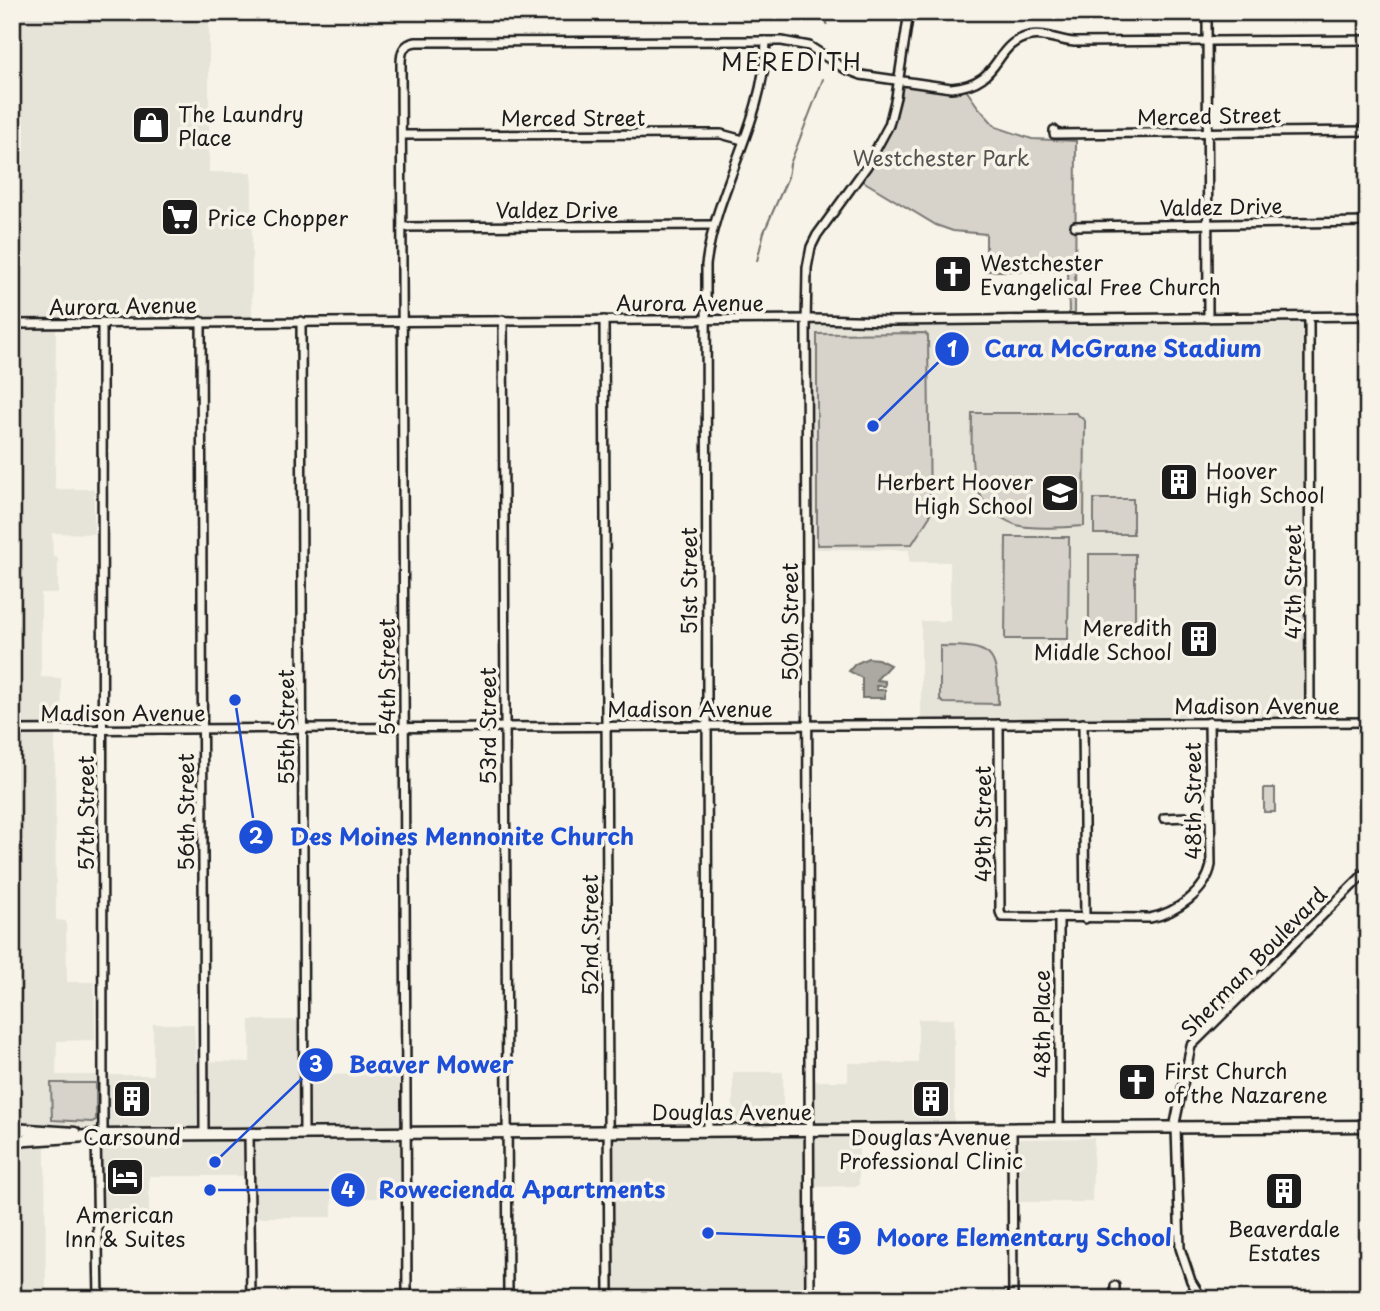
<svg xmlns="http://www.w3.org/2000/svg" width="1380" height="1311" font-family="'Playpen Sans',sans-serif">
<rect width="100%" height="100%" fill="#f7f3e8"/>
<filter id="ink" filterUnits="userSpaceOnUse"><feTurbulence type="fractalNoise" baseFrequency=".0143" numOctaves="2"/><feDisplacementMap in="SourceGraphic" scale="14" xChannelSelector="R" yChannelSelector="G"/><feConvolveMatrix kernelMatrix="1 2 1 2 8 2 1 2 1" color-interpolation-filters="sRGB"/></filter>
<g filter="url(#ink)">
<!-- built -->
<g fill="#e6e3d9">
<path d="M12,12H209V172H252V321L56,323L55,489H94V534L52,533L53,556L58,557V593H41V677L61,678L62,721H55L56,920L66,921L67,982H94L95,1040L57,1041L56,1075H153V1024H194L196,1061L250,1062V1020H296L303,1037L304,1075L398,1074L405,1133L406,1198H332V1217H250V1176H149V1225H98L97,1135L12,1129Z"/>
<path d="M1309,317L1310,722L921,724V621H950V562H909V550L815,549L813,547L811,332L806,329V319Z"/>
<path d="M1368,966V1126H1363V970Z"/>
<path d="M918,1019H954V1130H859V1186L808,1187L810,1291L609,1292L607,1131L733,1130V1072H783V1130H808V1081H848V1063H918Z"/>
<path d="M1094,1138L1092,1202H1020L1019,1139Z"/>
<path d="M45,1140L46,1299H12V1141Z"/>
</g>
<!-- green -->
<g fill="#d7d3cb" stroke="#7a7874" stroke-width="2">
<path d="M899,81L964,87L978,107L996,127L1032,139L1076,141L1075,314H1069L1068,271H986V234L953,231L936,225L858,178L880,143Z"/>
<path d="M925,333L928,336L930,516L912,544L817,545V334Z"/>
<path d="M972,413H1076L1085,421L1084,526C1065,527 1047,529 1028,527C1019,527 1010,523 1002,518C965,497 972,450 972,413Z"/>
<rect x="1094" y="499" width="39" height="35"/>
<path d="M1006,537H1069L1068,639H1005Z"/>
<rect x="1089" y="554" width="46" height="74"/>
<path d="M940,646C993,646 998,650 998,704L944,703L940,700Z"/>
<rect x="1264" y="788" width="11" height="24"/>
<path d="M51,1083H96V1120L92,1122L52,1120Z"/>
</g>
<!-- water -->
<path fill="#aca9a2" stroke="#72716c" stroke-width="2" d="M868,658L878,659L890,665L876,680L885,681V686H876L877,690H885V698H862V678L849,671L855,664Z"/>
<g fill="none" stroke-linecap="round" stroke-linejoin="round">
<!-- stream -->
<g stroke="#72716c" stroke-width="2">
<path d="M826,12L827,24"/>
<path d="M757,261L764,232L788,177L790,164L823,79"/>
</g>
<defs>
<g id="minor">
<path d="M1207,12L1208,318"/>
<path d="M1054,130V134L1368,131"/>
<path d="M402,135L705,134H721L743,140"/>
<path d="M1075,226L1368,222"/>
<path d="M402,227L713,225"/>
<path d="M1309,317L1310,722"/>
<path d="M503,320L508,1299"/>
<path d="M604,320L609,1299"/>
<path d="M201,321L204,1134"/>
<path d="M301,321L304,1133"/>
<path d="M102,322L103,1135"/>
<path d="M12,324L815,319L890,321L1368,316"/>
<path d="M1083,723L1085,919"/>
<path d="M999,724L1000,912L1002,917L1150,918C1176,913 1206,892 1211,865L1209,722"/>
<path d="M12,730L1368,722"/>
<path d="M1164,818L1210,816"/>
<path d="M1059,919V1129"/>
<path d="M1174,1128L1191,1046L1368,870"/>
<path d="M1176,1128L1180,1248L1191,1281L1202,1299"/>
<path d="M1012,1129L1013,1299"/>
<path d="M708,1131L706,265C716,187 765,120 766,41"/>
<path d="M249,1134L251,1299"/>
<path d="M96,1135L99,1299"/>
<path d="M1115,1286V1299"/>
<path d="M407,1299L401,64C401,52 403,44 416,42L782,41L809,46L845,69L861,75L951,88C1004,84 991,44 1030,36C1045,33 1059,41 1074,42L1368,40"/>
<path d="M810,1299L806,329L807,268L811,247L817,235L867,166L889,125L896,97L909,12"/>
</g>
<g id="major">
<path d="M12,1129L75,1133"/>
<path d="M12,1141L103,1135L1368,1126"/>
</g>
</defs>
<!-- minor casing -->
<use href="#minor" stroke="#1c1c1c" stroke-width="12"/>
<!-- major casing -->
<use href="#major" stroke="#1c1c1c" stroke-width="15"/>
<!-- minor -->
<use href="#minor" stroke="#f7f3e8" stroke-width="7"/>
<!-- major -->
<use href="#major" stroke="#f7f3e8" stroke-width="10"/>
</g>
</g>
<!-- icons -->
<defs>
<symbol id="shop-square" viewBox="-11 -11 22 22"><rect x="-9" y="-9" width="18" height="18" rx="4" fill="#1c1c1c" stroke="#f7f3e8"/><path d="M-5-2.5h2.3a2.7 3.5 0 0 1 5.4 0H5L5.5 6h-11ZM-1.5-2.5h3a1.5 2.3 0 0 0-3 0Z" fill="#fff"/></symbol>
<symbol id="supermarket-square" viewBox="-11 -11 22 22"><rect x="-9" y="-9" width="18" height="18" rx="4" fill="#1c1c1c" stroke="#f7f3e8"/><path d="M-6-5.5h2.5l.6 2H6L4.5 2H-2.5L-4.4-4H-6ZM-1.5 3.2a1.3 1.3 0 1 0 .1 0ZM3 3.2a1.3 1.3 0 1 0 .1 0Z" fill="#fff"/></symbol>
<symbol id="church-square" viewBox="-11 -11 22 22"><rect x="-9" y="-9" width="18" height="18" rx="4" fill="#1c1c1c" stroke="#f7f3e8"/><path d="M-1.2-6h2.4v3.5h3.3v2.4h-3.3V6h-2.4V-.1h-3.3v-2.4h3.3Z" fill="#fff"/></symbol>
<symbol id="building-square" viewBox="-11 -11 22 22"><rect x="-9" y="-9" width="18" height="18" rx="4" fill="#1c1c1c" stroke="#f7f3e8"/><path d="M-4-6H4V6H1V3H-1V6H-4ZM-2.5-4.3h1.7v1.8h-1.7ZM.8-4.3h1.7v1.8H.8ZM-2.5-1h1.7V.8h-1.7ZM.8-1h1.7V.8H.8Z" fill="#fff"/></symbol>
<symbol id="school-square" viewBox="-11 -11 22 22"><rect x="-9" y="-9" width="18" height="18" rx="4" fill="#1c1c1c" stroke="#f7f3e8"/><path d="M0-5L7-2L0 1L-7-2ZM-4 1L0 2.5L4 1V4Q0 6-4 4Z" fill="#fff"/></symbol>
<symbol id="hotel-square" viewBox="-11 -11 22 22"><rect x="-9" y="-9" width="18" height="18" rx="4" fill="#1c1c1c" stroke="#f7f3e8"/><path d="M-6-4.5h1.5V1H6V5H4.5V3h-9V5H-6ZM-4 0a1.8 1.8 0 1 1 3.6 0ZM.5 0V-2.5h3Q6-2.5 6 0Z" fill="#fff"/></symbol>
</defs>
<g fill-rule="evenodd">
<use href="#shop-square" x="129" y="103" width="44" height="44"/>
<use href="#supermarket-square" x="158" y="195" width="44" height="44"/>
<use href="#church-square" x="931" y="252" width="44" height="44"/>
<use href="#building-square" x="1157" y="460" width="44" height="44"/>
<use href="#school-square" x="1038" y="471" width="44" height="44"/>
<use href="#building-square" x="1177" y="617" width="44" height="44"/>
<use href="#church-square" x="1115" y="1060" width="44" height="44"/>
<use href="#building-square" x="110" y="1077" width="44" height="44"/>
<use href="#building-square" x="909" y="1077" width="44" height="44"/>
<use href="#hotel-square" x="103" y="1155" width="44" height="44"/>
<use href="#building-square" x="1262" y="1169" width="44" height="44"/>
</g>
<g text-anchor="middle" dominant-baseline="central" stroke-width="7" stroke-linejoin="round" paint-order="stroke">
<!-- poi labels -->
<g font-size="21" fill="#1c1c1c" stroke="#f7f3e8" text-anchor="start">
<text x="178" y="113">The Laundry<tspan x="178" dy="24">Place</tspan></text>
<text x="207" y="217">Price Chopper</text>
<text x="980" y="262">Westchester<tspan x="980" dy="24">Evangelical Free Church</tspan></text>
<text x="1206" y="470">Hoover<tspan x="1206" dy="24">High School</tspan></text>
<text x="1033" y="481" text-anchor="end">Herbert Hoover<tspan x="1033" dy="24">High School</tspan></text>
<text x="1172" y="627" text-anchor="end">Meredith<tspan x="1172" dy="24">Middle School</tspan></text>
<text x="1164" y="1070">First Church<tspan x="1164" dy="24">of the Nazarene</tspan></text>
<text x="132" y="1136" text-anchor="middle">Carsound</text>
<text x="931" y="1136" text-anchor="middle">Douglas Avenue<tspan x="931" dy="24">Professional Clinic</tspan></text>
<text x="125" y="1214" text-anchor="middle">American<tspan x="125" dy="24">Inn &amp; Suites</tspan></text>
<text x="1284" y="1228" text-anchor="middle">Beaverdale<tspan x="1284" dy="24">Estates</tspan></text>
</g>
<!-- street labels -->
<g font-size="21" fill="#1c1c1c" stroke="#f7f3e8">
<text transform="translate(1209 115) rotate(-1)">Merced Street</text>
<text x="573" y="117">Merced Street</text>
<text transform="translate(1221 206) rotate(-1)">Valdez Drive</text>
<text x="557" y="209">Valdez Drive</text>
<text x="690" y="302">Aurora Avenue</text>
<text transform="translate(123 305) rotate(-1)">Aurora Avenue</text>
<text transform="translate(688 581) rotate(-90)">51st Street</text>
<text transform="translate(1292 582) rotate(-90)">47th Street</text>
<text transform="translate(789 622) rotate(-90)">50th Street</text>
<text transform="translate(386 677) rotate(-90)">54th Street</text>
<text x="1257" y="705">Madison Avenue</text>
<text x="690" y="708">Madison Avenue</text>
<text x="123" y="712">Madison Avenue</text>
<text transform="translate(487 726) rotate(-90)">53rd Street</text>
<text transform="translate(285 727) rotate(-90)">55th Street</text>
<text transform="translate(1192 801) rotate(-90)">48th Street</text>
<text transform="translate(185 812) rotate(-90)">56th Street</text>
<text transform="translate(85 813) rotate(-90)">57th Street</text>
<text transform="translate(982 824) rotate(-90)">49th Street</text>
<text transform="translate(589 935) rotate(-90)">52nd Street</text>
<text transform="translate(1253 961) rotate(-46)">Sherman Boulevard</text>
<text transform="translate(1041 1024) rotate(-90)">48th Place</text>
<text x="732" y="1111">Douglas Avenue</text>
</g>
<!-- park labels -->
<g font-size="21" fill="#545351" stroke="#f7f3e8">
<text x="941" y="157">Westchester Park</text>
</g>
<!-- neighbourhood labels -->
<g font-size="23" letter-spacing="2" fill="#1c1c1c" stroke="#f7f3e8">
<text x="792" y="61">MEREDITH</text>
</g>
</g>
<!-- callouts -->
<path fill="none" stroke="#1d4ed8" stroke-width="2.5" d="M873 426L952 349M235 700L256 837M215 1162L316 1065M210 1190L348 1190M708 1233L844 1238"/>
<g fill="#1d4ed8" stroke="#f7f3e8" stroke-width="2.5">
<circle cx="873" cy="426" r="7"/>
<circle cx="235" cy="700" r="7"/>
<circle cx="215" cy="1162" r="7"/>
<circle cx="210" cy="1190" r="7"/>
<circle cx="708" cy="1233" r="7"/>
<circle cx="952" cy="349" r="18"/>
<circle cx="256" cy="837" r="18"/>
<circle cx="316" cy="1065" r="18"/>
<circle cx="348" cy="1190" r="18"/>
<circle cx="844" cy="1238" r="18"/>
</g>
<g font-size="21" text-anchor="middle" font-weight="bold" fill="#fff">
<text x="952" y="357">1</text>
<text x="256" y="844">2</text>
<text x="316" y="1072">3</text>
<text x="348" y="1198">4</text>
<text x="844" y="1245">5</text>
</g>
<g font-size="23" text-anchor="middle" font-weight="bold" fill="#1d4ed8" stroke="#f7f3e8" stroke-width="7" stroke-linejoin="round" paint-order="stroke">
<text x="1123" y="357">Cara McGrane Stadium</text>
<text x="462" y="845">Des Moines Mennonite Church</text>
<text x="431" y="1073">Beaver Mower</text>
<text x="522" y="1198">Rowecienda Apartments</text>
<text x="1024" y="1246">Moore Elementary School</text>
</g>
<!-- margin -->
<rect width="1380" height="1311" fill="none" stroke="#f7f3e8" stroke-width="42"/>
<rect x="21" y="21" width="1338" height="1269" fill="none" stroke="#1c1c1c" stroke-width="2.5" filter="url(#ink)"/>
</svg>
